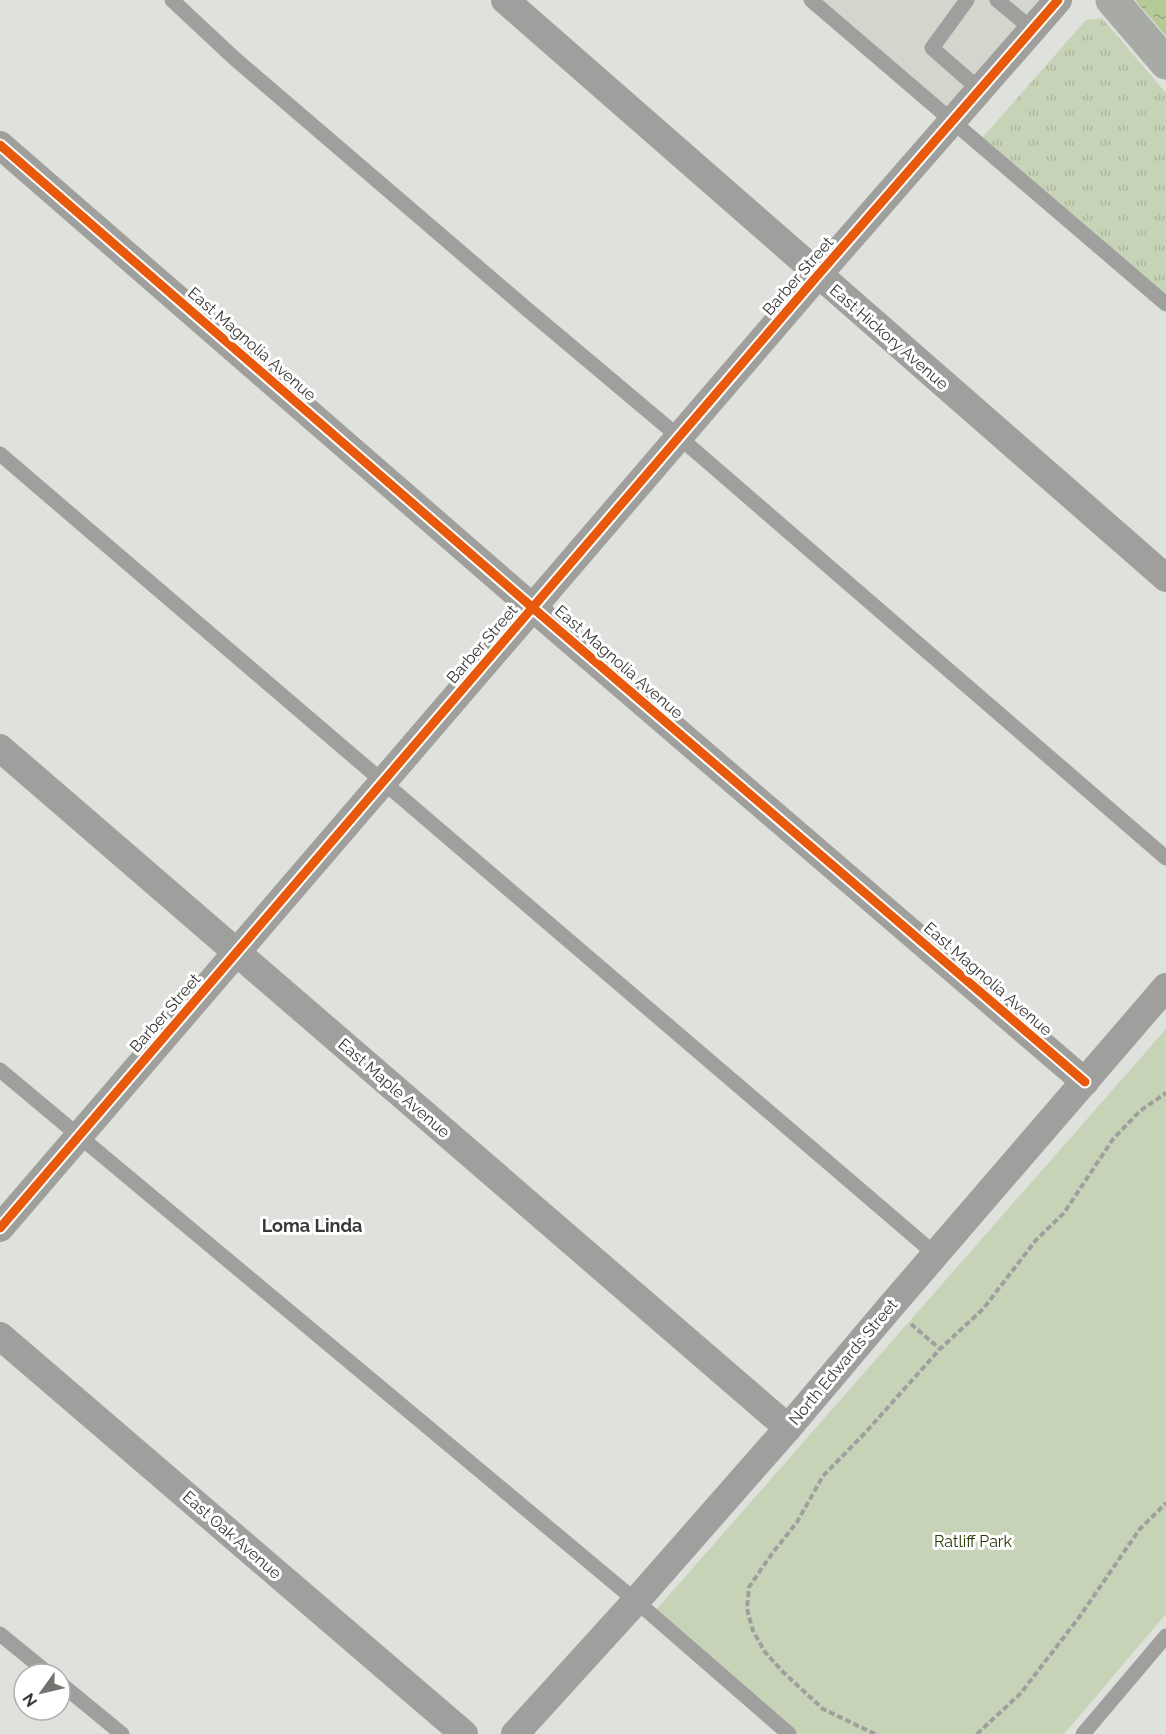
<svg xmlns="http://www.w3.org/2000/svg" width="1166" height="1734" font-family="Raleway,sans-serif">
<defs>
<pattern id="grass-tufts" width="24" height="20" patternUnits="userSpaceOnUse" patternTransform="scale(1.5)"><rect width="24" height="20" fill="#c7d3b6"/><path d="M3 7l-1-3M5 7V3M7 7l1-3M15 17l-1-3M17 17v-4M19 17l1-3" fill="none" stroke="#acb69d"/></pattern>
<pattern id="water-ripples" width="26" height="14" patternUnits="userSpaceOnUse" patternTransform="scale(1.5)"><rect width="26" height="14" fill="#b6ca98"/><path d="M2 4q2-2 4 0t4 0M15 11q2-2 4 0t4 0" fill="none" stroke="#95a57d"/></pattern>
</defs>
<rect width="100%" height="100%" fill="#dfe1dd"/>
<!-- built -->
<path fill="#d2d6cd" d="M819,0H1055L954,117Z"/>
<!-- grass -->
<path fill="url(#grass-tufts)" d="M1102,18L1166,93V296L982,138L1086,20Z"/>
<!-- park -->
<path fill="#c7d3b6" d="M1166,1029V1614L1064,1734H798L656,1610Z"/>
<!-- water -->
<path fill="url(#water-ripples)" d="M1135,0H1166V36Z"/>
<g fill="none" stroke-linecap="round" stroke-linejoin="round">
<!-- path -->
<g stroke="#9fa09e" stroke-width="4" stroke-dasharray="6 3" stroke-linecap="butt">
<path d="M911,1324L940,1349"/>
<path d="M875,1734L823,1709L783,1672L765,1652L753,1631L747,1609L749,1587L771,1555L797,1522L823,1476L865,1433L940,1349L983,1309L1036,1240L1064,1213L1113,1139L1140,1111L1166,1093"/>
<path d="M977,1734L1021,1693L1080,1616L1139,1530L1166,1503"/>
</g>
<!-- lane -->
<g stroke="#9fa09e" stroke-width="15">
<path d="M172,0L234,58L528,310L679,437L1166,858"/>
<path d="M811,0L1166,304"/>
<path d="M967,0L932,48L980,90"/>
<path d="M997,0L1033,30"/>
<path d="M0,454L935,1254"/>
<path d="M0,1070L636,1601L789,1734"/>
<path d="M0,1634L49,1674"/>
<path d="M60,1683L122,1734"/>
<path d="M1083,1734L1166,1636"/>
</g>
<!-- street -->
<g stroke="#9fa09e" stroke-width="28">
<path d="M505,0L1166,578"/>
<path d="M0,145L533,608L1085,1082"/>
<path d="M0,748L788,1428"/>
<path d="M0,1228L818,275L1058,0"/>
<path d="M0,1336L464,1734"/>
<path d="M515,1734L636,1601L788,1428L891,1306L1166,987"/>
</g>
<!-- secondary -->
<path stroke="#a8aaa6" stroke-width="33" d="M1112,0L1166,63"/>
<defs>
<g id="cycleway">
<path d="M0,145L533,608L1085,1082"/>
<path d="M0,1228L818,275L1058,0"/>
</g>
</defs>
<!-- cycleway casing -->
<use href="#cycleway" stroke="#fff" stroke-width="13"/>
<!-- cycleway -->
<use href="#cycleway" stroke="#e8590c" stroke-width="9"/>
</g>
<g text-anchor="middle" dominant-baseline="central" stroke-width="6" stroke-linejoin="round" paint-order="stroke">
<!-- street labels -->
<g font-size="16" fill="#383936" stroke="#fff">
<text transform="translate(798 276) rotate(-49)">Barber Street</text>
<text transform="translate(889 337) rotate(41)">East Hickory Avenue</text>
<text transform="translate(252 344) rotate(41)">East Magnolia Avenue</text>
<text transform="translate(482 644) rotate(-49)">Barber Street</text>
<text transform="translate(619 662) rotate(41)">East Magnolia Avenue</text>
<text transform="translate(988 979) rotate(41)">East Magnolia Avenue</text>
<text transform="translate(165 1013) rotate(-49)">Barber Street</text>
<text transform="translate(394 1088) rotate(41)">East Maple Avenue</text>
<text transform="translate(843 1362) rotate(-50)">North Edwards Street</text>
<text transform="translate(232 1535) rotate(41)">East Oak Avenue</text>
</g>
<!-- park labels -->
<g font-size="16" fill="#2a3a07" stroke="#fff">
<text x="973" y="1541">Ratliff Park</text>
</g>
<!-- neighbourhood labels -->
<g font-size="18" font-weight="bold" fill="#383936" stroke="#fff">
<text x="312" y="1225">Loma Linda</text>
</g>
</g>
<!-- north arrow -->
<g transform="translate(42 1692) rotate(236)"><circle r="28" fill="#ffffff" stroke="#afb0af" stroke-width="1.5"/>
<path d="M0-4.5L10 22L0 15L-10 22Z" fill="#727470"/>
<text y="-9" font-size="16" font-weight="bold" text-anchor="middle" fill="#383936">N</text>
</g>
</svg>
